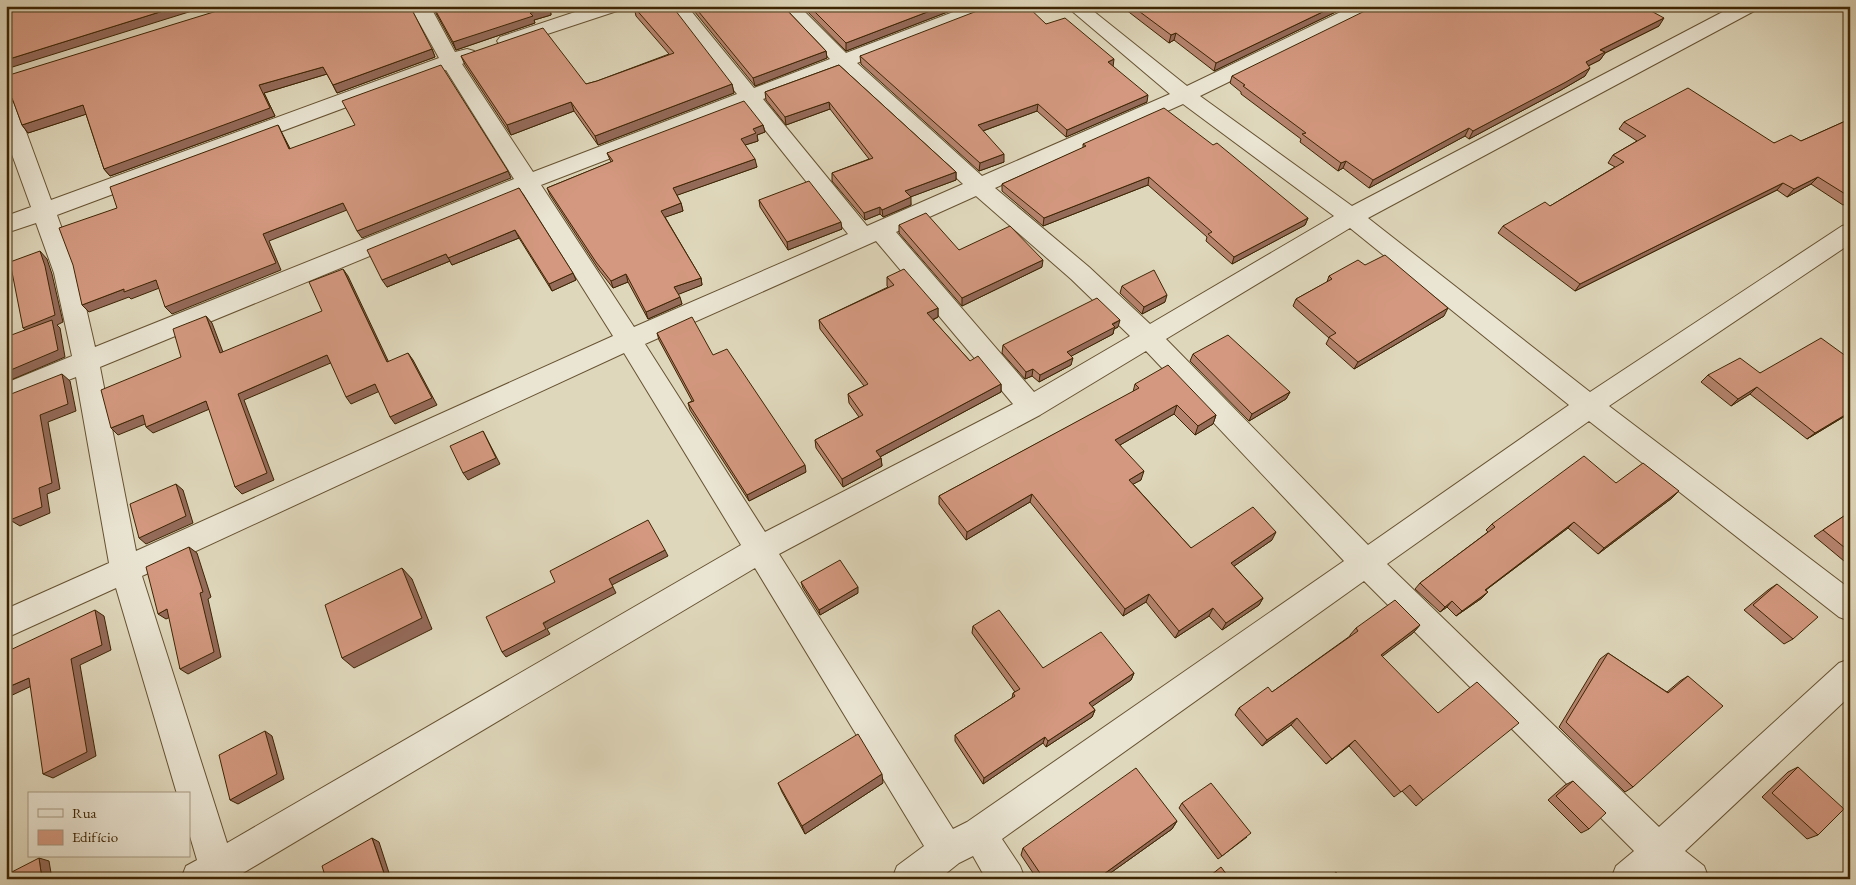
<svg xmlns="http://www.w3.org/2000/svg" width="1856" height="885" font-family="'EB Garamond',serif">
<rect width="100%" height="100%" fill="#dfd7bb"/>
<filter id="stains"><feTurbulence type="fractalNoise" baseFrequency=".004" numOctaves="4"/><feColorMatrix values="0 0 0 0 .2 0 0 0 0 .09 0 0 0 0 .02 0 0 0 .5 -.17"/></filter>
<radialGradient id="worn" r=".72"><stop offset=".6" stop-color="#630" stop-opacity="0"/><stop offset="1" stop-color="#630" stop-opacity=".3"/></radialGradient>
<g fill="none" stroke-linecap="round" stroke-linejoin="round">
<defs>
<g id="minor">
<path d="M410,6H430L455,52L467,49L474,51L477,55L474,59L462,64L533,172L737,94L668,6H687L754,88L830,59L779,6H799L846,53L969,6H996L994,10L857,63L982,176L1170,94L1066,6H1087L1187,86L1353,6H1378L1376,10L1200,96L1352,206L1734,6H1758L1756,10L1368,218L1590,392L1842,226L1850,224V244L1609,406L1850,589V621L1839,617L1589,421L1387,564L1659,827L1839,663L1850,659V696L1685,851L1704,866L1709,879H1664L1659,875L1655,879H1611L1616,866L1634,851L1364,581L1002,839L1020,866L1025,879H986L973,856L959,863L939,879H892L897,866L924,846L755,568L233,879H181L186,866L197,860L189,833V794H177L116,588L6,638V609L109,563L76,377L6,404V383L72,356L54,273L36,223L6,233V216L31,207L6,138V100L13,102L17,107L51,200L439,58ZM446,70L514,179L95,347L78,273L57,215ZM840,70L963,184L867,226L763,99ZM1183,104L1334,216L1150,324L1089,267L995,188ZM746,106L848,234L634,327L541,185ZM523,193L613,336L136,551L100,367ZM976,196L1071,279L1130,336L1034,392L896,232ZM1350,228L1569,405L1368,545L1166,339ZM876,241L1013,404L765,532L645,344ZM1146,351L1344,561L967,822L953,829L779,554L1040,415ZM624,353L741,545L227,843L142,576Z"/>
<path d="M593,6H622L620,10L514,45L507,47L500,45L497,41L500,37Z"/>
</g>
</defs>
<!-- minor casing -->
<use href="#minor" stroke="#665231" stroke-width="2"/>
<!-- minor -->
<use href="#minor" fill="#eae5d3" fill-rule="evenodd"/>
</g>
<!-- wall -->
<g fill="#b5836d" stroke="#3e2503">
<path d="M432,6H550L551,15L534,20L535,23L456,50Z"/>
<path d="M690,6H783L826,51L827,58L755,86Z"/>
<path d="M802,6H963L846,51Z"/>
<path d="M1121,6H1348L1214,71L1174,40L1169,43Z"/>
<path d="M634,7L732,84L734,93L598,145L574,111L511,135L465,65L461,56L586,84L597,81L669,54L636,16Z"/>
<path d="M1046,24L1113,66L1147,102L1066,137L1037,111L983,131L1004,162L979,171L861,64L860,56Z"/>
<path d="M1659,26L1605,53L1600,60L1588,66L1585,76L1561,90L1469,139L1465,136L1369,188L1343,168L1338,171L1300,142L1301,139L1241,94V92L1230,83L1232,76Z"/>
<path d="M432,49L435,57L337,93L327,74L264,93L275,116L110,176L104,169L86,114L28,133L22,125L13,100L6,98V76Z"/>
<path d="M839,65L956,172V180L910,197L911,205L883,217L880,214L865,220L832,181V173L869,159L830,109L786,125L766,100L765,92Z"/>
<path d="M1850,119V201L1843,205L1811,184L1787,197L1777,190L1575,291L1498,233L1503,226L1550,206L1615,167L1608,163L1613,155L1637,141L1619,129L1624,122L1774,143L1801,141Z"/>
<path d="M763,125L765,132L757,135L758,141L745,145L757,167L677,195L681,203L683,211L665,217L701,278L702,285L678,294L682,304L648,319L628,282L613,288L599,270L550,195L547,188L611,162L607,153Z"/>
<path d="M1083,144L1308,218L1305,225L1232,264L1206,241L1207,237L1148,185L1043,226L1002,191V184L1083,148Z"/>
<path d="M519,188L576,280L552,291L519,238L452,265L450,261L387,287Z"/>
<path d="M759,200L842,229L788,250L760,207Z"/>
<path d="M899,225L959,250L1042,267L962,306L899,233Z"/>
<path d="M1365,265L1444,316L1354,369L1326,344L1329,338L1293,306L1296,299L1327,282L1329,276Z"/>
<path d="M887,277L938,308V317L933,320L970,361L1001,384V392L880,457L881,458L882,466L843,487L816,448L815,440L859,417L849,403L848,394L864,386L820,329L819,320L888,287L887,286Z"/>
<path d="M1122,286L1165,302L1142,314L1120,293Z"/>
<path d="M1118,327L1114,329L1113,334L1071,356V365L1039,382L1032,376L1025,379L1002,353L1003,345Z"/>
<path d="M657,333L806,472L749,501L690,410L688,403L692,401L659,340Z"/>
<path d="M1193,354L1290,392L1286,399L1249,421L1190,361Z"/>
<path d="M1850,359V413L1807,439L1750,394L1731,406L1701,382L1708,375L1760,373Z"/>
<path d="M1135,384L1216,415L1213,424L1195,435L1174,414L1120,445L1141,480L1133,484L1191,548L1272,540L1234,566L1263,598L1259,605L1222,630L1209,616L1175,638L1146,602L1123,616L1030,502L966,540L939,504V496L1133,392Z"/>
<path d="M1616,483L1679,491L1672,498L1598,554L1568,528L1486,590L1488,592L1482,598L1456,616L1447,607L1440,612L1415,589L1420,583L1488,532L1486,530L1492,524Z"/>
<path d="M1850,512V566L1814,536Z"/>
<path d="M801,582L858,593L820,615L803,588Z"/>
<path d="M1777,584L1793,639L1784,644L1744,610L1768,590Z"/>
<path d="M1420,625L1413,633L1382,656L1423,800L1416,806L1402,791L1394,797L1349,746L1326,764L1291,725L1262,746L1235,715L1239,708L1272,692L1350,636V635L1356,628Z"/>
<path d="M973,626L1043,668L1134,673L1131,680L1092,706L1095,710L1092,717L1046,747L1043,743L983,784L955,741V735L1012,698L1013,693L1015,692L972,633Z"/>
<path d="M1608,653L1667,692L1680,681L1688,676L1633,787L1625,792L1559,727L1600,659Z"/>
<path d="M1798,767L1818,835L1807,839L1762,797L1788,772Z"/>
<path d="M1573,781L1589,829L1581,833L1548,800L1565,785Z"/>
<path d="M778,783H883L805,834L782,792Z"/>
<path d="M1182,803L1247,837L1218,859L1179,808Z"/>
<path d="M1177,821L1172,829L1102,879H1037L1021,855L1023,848Z"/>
</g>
<!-- shaded-wall -->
<g fill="#946a59" stroke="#3e2503">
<path d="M179,6H208L6,69V60Z"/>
<path d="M549,6H550L551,15L534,20L535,23L456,50L453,42Z"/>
<path d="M943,6H963L846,51V43Z"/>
<path d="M1335,6H1348L1214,71L1216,63Z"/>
<path d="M1664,18L1659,26L1605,53L1600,60L1582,69L1586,62L1600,50Z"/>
<path d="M1176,33L1174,40L1169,43L1171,35Z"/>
<path d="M432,49L435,57L337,93L333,85Z"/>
<path d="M826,51L827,58L755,86L753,78Z"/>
<path d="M1114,59L1113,67L1108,62Z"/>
<path d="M323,67L327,74L264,93L275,116L110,176L104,169L259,85Z"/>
<path d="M1590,68L1585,76L1561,90L1469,139L1473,131Z"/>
<path d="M732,84L734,93L598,145L595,136Z"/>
<path d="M1148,95L1147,102L1066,137L1067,130Z"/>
<path d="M571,102L574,111L511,135L507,125Z"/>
<path d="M829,102L830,109L786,125L785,117Z"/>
<path d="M1038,104L1037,111L977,133L978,125Z"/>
<path d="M83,105L90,113L28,133L22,125Z"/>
<path d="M278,125L282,133L294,156L289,149Z"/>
<path d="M763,125L765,132L757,135L758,141L742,146L741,139L753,129Z"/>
<path d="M1469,128L1465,136L1369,188L1373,180Z"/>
<path d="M1004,154V162L979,171L980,163Z"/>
<path d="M755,159L757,167L675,196L673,188Z"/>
<path d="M1346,161L1343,168L1338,171L1341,163Z"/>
<path d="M508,171L511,178L362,238L357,231Z"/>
<path d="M956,172V180L905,199V191Z"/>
<path d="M1149,177L1148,185L1043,226L1044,218Z"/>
<path d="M1818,177L1811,184L1787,197L1794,189Z"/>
<path d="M1783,183L1777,190L1575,291L1580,284Z"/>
<path d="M911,197V205L883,217L882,210Z"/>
<path d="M1850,198V201L1843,205Z"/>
<path d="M343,203L347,210L269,241L281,270L172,314L165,307L263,234Z"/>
<path d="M681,203L683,211L663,218L661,211Z"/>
<path d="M880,207V214L865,220L864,213Z"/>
<path d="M1308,218L1305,225L1232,264L1234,257Z"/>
<path d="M841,222L842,229L788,250L787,242Z"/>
<path d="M515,230L519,238L452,265L448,258Z"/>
<path d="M40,251L47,259L52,274L63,322L57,325L60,328L65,357L6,382V372L31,335L23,328Z"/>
<path d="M446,254L450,261L387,287L382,280Z"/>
<path d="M1043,260L1042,267L962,306V298Z"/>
<path d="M343,269L348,276L392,369L387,362Z"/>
<path d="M573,273L576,280L552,291L549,284Z"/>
<path d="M626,274L628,282L613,288L611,281Z"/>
<path d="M701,278L702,285L677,295L674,287Z"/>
<path d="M156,280L162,287L131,299L129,297L89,312L82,305L124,289Z"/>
<path d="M1167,295L1165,302L1142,314L1144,307Z"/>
<path d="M680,297L682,304L648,319L646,312Z"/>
<path d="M938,308V317L927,322V313Z"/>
<path d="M1448,308L1444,316L1354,369L1358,362Z"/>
<path d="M206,316L212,323L226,360L220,353Z"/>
<path d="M1120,320L1118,327L1114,329L1113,334L1066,359L1067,352Z"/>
<path d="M408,353L413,360L437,405L395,424L390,417Z"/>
<path d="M327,355L333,362L244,400L274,480L242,494L235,487L238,394Z"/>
<path d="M1073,358L1071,365L1039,382L1040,375Z"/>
<path d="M1033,369L1032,376L1025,379L1026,372Z"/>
<path d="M62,374L70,381L76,411L48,422L60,489L47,494L50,513L20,526L10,520L40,415Z"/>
<path d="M375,384L380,391L351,404L346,397Z"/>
<path d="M1001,384V392L876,459V451Z"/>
<path d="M1757,387L1750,394L1731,406L1738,399Z"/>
<path d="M1290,392L1286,399L1249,421L1252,414Z"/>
<path d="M206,401L212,408L153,433L146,427Z"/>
<path d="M1177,405L1174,414L1113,449L1115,440Z"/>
<path d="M1850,412V413L1807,439L1815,433Z"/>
<path d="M143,415L150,422L118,435L111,428Z"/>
<path d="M1216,415L1213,424L1195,435L1198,426Z"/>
<path d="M483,431L500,464L468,480L463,473Z"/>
<path d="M881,458L882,466L843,487L842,479Z"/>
<path d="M805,465L806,472L749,501L747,495Z"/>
<path d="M1144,471L1141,480L1126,488L1129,480Z"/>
<path d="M176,484L183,490L193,523L146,544L139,538Z"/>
<path d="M1679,491L1672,498L1598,554L1604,548Z"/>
<path d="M1032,494L1030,502L966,540L967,532Z"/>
<path d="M1574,522L1568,528L1479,595L1485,590Z"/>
<path d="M1276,532L1272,540L1227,571L1231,563Z"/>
<path d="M189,547L197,553L211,597L208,599L221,657L188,674L180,669Z"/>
<path d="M665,550L668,556L612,585L616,593L547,629L550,634L506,657L502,652L609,579Z"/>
<path d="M402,568L412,579L432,629L354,668L342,658Z"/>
<path d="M858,587V593L820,615L819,610Z"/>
<path d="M1488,592L1482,598L1456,616L1462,611Z"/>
<path d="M1149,594L1146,602L1123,616L1125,609Z"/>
<path d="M1263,598L1259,605L1222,630L1226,623Z"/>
<path d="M1452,601L1447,607L1440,612L1445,607Z"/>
<path d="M1213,608L1209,616L1175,638L1179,631Z"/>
<path d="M167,609L175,615L166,619L158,614Z"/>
<path d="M95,610L104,616L111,650L80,665L96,756L53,778L43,774L71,659Z"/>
<path d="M1420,625L1413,633L1375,662L1381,655Z"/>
<path d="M1134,673L1131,680L1087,710L1089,703Z"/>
<path d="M29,678L38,683L6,698V688Z"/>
<path d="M1095,710L1092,717L1046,747L1048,741Z"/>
<path d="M1297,718L1291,725L1262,746L1267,740Z"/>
<path d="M265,731L272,736L284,779L238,804L230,800Z"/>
<path d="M1045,737L1043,743L983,784L984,778Z"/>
<path d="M1355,740L1349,746L1326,764L1332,759Z"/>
<path d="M882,774L883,783L805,834L802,826Z"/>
<path d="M1177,821L1172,829L1102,879H1097Z"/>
<path d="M372,838L379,842L391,879H386Z"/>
<path d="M39,858L49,861L52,879H42Z"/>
<path d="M446,874L452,878V879H448Z"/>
</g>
<!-- building -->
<g fill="#d3987f" stroke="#3e2503">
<path d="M6,6H179L6,60Z"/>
<path d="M233,6H410L432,49L333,85L323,67L259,85L270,108L104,169L83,105L22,125L12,98L6,92V76Z"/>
<path d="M433,6H549V7L530,13L533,16L453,42Z"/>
<path d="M635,6H672L732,84L595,136L571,102L507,125L461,56L543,28L586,84L597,81L674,53L634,7Z"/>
<path d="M694,6H783L826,51L753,78Z"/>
<path d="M809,6H943L846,43Z"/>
<path d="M990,6H1027L1046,24L1065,18L1114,59L1108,62L1148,95L1067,130L1038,104L978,125L1004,154L980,163L860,56Z"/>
<path d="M1132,6H1335L1216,63L1176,33L1171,35Z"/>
<path d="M1375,6H1642L1664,18L1600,50L1605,52L1586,62L1590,68L1566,82L1473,131L1469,128L1373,180L1346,161L1341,163L1302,134L1306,133L1243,86L1245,85L1232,76Z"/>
<path d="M441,65L508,171L357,231L343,203L263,234L276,263L165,307L156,280L124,292V289L82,305L73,265L59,228L117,208L110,187L278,125L289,149L355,125L342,101Z"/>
<path d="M839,65L956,172L905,191L911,197L882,210L880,207L864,213L832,173L873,158L829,102L785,117L765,92Z"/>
<path d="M1688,88L1774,143L1791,135L1801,141L1850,119V197L1818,177L1794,189L1783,183L1580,284L1503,226L1545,202L1550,206L1624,162L1613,155L1646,136L1624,122Z"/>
<path d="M744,101L763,125L753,129L756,133L741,139L755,159L673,188L681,203L661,211L701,278L674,287L680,297L646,312L626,274L611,281L596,262L547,188L613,161L607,153Z"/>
<path d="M1164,108L1213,145L1217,143L1308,218L1234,257L1208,234L1212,232L1149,177L1044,218L1002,184L1086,146L1083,144Z"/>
<path d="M809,181L841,222L787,242L759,200Z"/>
<path d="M519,188L573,273L549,284L515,230L448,258L446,254L382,280L367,250Z"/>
<path d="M926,213L959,250L1010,226L1043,260L962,298L899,225Z"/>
<path d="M40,251L45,266L55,315L23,328L10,262Z"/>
<path d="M1385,255L1448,308L1358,362L1329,337L1336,333L1296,299L1332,279L1329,276L1358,260L1365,265Z"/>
<path d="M343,269L387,362L408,353L432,398L390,417L375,384L346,397L327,355L238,394L267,473L235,487L206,401L146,427L143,415L111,428L101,390L181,357L173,329L206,316L220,353L322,311L309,282Z"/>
<path d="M904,269L938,308L927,313L970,361L978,356L1001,384L876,451L881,458L842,479L815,440L863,415L848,394L868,384L819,320L894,285L887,277Z"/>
<path d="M1154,270L1167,295L1144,307L1122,286Z"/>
<path d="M1097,298L1120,320L1112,324L1115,327L1067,352L1073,358L1040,375L1033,369L1026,372L1003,345Z"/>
<path d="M692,317L713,355L727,349L805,465L747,495L688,403L694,401L657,333Z"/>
<path d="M52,320L58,350L6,372V337Z"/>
<path d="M1228,335L1290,392L1252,414L1193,354Z"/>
<path d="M1821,338L1850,359V412L1815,433L1757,387L1738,399L1708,375L1740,358L1760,373Z"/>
<path d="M1168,365L1216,415L1198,426L1177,405L1115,440L1144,471L1129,480L1191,548L1253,507L1276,532L1231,563L1263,598L1226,623L1213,608L1179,631L1149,594L1125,609L1032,494L967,532L939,496L1139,388L1135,384Z"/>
<path d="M62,374L68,404L40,415L52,483L39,488L42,507L10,520L6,493V396Z"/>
<path d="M483,431L496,458L463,473L450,446Z"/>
<path d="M1584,456L1616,483L1643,463L1679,491L1604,548L1574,522L1485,590L1488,592L1462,611L1452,601L1445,607L1420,583L1495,527L1492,524Z"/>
<path d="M176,484L186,516L139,538L130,504Z"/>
<path d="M1850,512V552L1823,530Z"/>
<path d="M648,520L665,550L609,579L613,587L543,623L546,629L502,652L486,617L555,582L550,571Z"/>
<path d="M189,547L203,592L200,593L214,652L180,669L167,609L158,614L146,567Z"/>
<path d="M840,560L858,587L819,610L801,582Z"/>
<path d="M402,568L422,618L342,658L325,605Z"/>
<path d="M1777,584L1818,617L1793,639L1753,605Z"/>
<path d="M1395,600L1420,625L1381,655L1438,713L1477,682L1519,723L1423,800L1410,785L1401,792L1355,740L1332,759L1297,718L1267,740L1239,708L1268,687L1272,692L1358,631L1356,628Z"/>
<path d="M95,610L102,645L71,659L87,752L43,774L29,678L6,688V652Z"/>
<path d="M999,610L1043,668L1101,632L1134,673L1089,703L1095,710L1048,741L1045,737L984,778L955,735L1015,696L1013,693L1020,689L973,626Z"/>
<path d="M1608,653L1668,693L1688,676L1723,706L1633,787L1566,722Z"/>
<path d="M265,731L277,774L230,800L219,755Z"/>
<path d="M858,734L882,774L802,826L778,783Z"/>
<path d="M1798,767L1844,809L1818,835L1772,793Z"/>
<path d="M1136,768L1177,821L1097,879H1044L1023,848Z"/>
<path d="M1573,781L1606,813L1589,829L1556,796Z"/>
<path d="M1211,783L1251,833L1222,856L1182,803Z"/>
<path d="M372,838L386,879H326L322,866Z"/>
<path d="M39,858L42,879H6V875Z"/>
<path d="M1221,867L1230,879H1206Z"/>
<path d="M1336,872L1341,879H1328Z"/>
<path d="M446,874L448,879H439Z"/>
</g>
<!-- margin -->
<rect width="1856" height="885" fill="none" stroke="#dfd7bb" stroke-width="25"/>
<rect x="8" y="8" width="1841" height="870" fill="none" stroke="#3e2503" stroke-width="2.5"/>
<rect x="12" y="12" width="1831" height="860" fill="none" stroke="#3e2503"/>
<!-- legend -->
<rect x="28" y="792" width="162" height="65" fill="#eae5d3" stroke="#a59880"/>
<rect x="38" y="809" width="25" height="8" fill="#eae5d3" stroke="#a59880"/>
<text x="72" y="818" font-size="15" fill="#3e2503">Rua</text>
<rect x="38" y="830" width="25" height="15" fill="#d3987f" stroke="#a59880"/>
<text x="72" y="842" font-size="15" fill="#3e2503">Edifício</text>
<rect width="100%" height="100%" filter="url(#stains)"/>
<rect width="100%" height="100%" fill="url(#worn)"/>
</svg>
